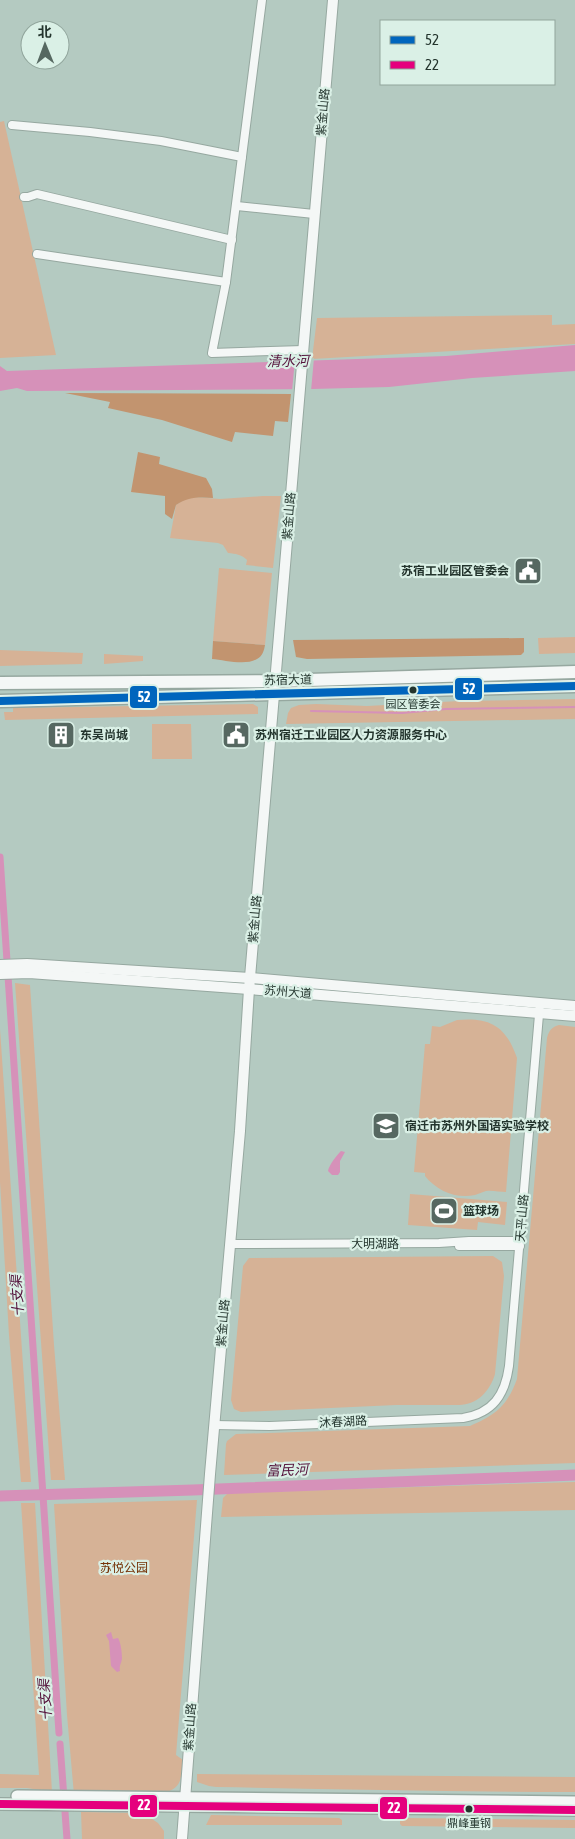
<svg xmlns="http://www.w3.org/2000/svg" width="575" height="1839" font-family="'Asap Condensed','Noto Sans SC',sans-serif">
<rect width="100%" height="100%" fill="#b4cac1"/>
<!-- green -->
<g fill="#d6b296">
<path d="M4,121L56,355L0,358V122Z"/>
<path d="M552,315V325L575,324V344L312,359L317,318Z"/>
<path d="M263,496H281L273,568L246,565L247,560C241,554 236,554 228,553L223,545L218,543L170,538L176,505L185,499L194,497L220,499Z"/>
<path d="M219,568L272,573L265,645L213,641Z"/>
<path d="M575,637V653L539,654L538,638Z"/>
<path d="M0,650L83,653L82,664L0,666Z"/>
<path d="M104,654L143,656V661L104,664Z"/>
<path d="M575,699V719L286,724L288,713L291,708L299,705L316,704L367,706L460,701Z"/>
<path d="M253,704L258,707V714L5,720L4,712H13V708Z"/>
<path d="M152,724H191L192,759H152Z"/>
<path d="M15,983L30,985L54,1345L65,1480H51Z"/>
<path d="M457,1020C490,1017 506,1026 517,1058L506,1192C500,1192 492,1190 486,1191C482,1192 479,1194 475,1195C456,1199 437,1191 425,1176V1173L414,1172L425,1044H430L432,1026L440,1027Z"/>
<path d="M559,1025L575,1027V1463L224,1475L226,1444L227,1441L236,1434L470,1426C496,1415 507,1406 517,1379L547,1038C549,1030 552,1027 559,1025Z"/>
<path d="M0,1029L31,1482H21L9,1335L0,1182Z"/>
<path d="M410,1194L507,1202L505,1225L478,1222L477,1230L408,1225Z"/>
<path d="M493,1256L502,1262L504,1276L495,1374C490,1391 477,1405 459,1405H396L241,1412L234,1409L231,1400L243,1266L249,1258Z"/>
<path d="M575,1482V1510L221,1517L223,1498L228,1493Z"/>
<path d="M197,1500L176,1755L183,1760C181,1779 182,1790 161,1793L74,1795L67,1715L54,1504Z"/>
<path d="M21,1503H35L52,1792L27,1788H0V1774L39,1775Z"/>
<path d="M197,1774L575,1777V1792C455,1792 336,1789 216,1787L209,1786L197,1782Z"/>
<path d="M81,1812L143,1813L158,1823L164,1831V1839H82Z"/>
<path d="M211,1815L339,1818L342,1820V1825H206Z"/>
<path d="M404,1818L575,1820V1828L402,1826L400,1824V1820Z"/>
</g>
<!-- forest -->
<g fill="#c2946f">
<path d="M65,393L291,394L288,422L275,421L273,436L235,432L232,442L162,420L108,408L110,402Z"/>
<path d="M138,452L160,457L159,464L206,478L212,489L213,498C198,497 188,497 176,505L172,519L165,514V496L131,492Z"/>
<path d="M524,638V652L521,655L307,659L296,657L293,640Z"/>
<path d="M213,641L265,645C264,650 263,656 257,659C246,666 224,660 212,659Z"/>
</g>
<!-- water -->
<g fill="#d691b9">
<path d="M575,345V371L472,378L389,387L312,389L27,391L17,388L0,391V366L7,371L446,356Z"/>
<path d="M341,1151L345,1152L340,1161V1172L338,1175H332L328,1171C329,1165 337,1155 341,1151Z"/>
<path d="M111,1632L113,1639L118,1638C121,1643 122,1653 122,1659C121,1664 119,1666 120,1671L117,1672L111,1666L109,1641L106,1635Z"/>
</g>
<!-- pier -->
<path fill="#b4cac1" d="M314,358L311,391H292L295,359Z"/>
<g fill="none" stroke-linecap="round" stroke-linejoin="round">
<!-- stream -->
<path stroke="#d691b9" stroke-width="2" d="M311,711L402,713L446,709L575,707"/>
<!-- canal -->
<g stroke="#d691b9" stroke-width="7">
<path d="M0,857L59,1733"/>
<path d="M60,1744L67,1839"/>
</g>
<!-- river -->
<path stroke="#d691b9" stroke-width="11" d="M0,1496L193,1490L575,1475"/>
<defs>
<g id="minor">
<path d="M12,125L90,132L161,141L242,157"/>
<path d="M24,197H28L37,194L232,240"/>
<path d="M237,206L314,214"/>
<path d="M37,254L226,282L262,0"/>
<path d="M226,282L212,353L303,350"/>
<path d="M230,1244L439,1243L469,1241H520"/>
<path d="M459,1246H520"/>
<path d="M214,1425L270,1426L463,1418C493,1413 505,1395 509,1366L540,1003"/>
</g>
<g id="tertiary">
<path d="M0,965L27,964L250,978L575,1006"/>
<path d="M0,974L29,973L249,989L575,1016"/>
<path d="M182,1839L210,1474L240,1131L249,989L333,0"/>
</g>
<g id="secondary">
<path d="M17,1796L575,1802"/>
<path d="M0,1804L575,1810"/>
</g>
<g id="primary">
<path d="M0,683L275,681L575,672"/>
<path d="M0,701L575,686"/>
</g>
</defs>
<!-- minor casing -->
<use href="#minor" stroke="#96a8a0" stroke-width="10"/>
<!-- tertiary casing -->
<use href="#tertiary" stroke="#96a8a0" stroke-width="12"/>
<!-- secondary casing -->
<use href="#secondary" stroke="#96a8a0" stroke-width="14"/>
<!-- primary casing -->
<use href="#primary" stroke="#96a8a0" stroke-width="15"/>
<!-- minor -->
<use href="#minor" stroke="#f4f7f6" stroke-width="8"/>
<!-- tertiary -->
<use href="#tertiary" stroke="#f4f7f6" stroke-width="10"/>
<!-- secondary -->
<use href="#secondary" stroke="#f4f7f6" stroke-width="11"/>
<!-- primary -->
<use href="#primary" stroke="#f4f7f6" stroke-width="12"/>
<defs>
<path id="bus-1" d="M0,701L575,686"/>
<path id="bus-2" d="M0,1804L575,1810"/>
</defs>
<!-- bus-1 casing -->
<use href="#bus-1" stroke="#daf0e6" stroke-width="11"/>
<!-- bus-2 casing -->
<use href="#bus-2" stroke="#daf0e6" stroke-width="11"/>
<!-- bus-1 -->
<use href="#bus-1" stroke="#0065bd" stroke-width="8"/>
<!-- bus-2 -->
<use href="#bus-2" stroke="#e5007d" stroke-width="8"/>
</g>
<!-- icons -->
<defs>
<symbol id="civic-square" viewBox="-11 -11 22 22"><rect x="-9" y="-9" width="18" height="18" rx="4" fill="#566861" stroke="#daf0e6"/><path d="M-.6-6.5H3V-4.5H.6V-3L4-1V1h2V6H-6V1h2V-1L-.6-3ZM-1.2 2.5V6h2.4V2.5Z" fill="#fff"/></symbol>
<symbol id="building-square" viewBox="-11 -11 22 22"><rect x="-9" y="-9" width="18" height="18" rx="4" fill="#566861" stroke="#daf0e6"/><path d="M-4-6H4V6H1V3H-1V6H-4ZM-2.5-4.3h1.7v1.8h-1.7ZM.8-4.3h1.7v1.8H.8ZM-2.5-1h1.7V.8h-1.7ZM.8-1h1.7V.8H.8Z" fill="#fff"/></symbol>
<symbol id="school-square" viewBox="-11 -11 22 22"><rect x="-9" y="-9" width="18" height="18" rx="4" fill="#566861" stroke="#daf0e6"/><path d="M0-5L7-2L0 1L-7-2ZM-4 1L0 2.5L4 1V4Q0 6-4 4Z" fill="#fff"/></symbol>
<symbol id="stadium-square" viewBox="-11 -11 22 22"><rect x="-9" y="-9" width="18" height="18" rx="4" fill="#566861" stroke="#daf0e6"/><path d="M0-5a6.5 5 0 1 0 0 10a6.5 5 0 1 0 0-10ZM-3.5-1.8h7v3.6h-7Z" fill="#fff"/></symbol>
</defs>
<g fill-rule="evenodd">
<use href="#civic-square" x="512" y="555" width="32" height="32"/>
<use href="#building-square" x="45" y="719" width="32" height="32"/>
<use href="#civic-square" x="220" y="719" width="32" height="32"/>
<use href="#school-square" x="370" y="1110" width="32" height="32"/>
<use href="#stadium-square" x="428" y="1195" width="32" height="32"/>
</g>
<!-- markers -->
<g fill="#23342d" stroke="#daf0e6" stroke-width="2">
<circle cx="413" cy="690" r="4.5"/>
<circle cx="469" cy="1809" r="4.5"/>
</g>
<g text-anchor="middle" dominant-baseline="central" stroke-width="4.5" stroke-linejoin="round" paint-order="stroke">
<!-- bus labels -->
<g font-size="11" fill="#23342d" stroke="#daf0e6">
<text x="413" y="704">园区管委会</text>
<text x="469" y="1823">鼎峰重钢</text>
</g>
<!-- street labels -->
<g font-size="12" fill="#23342d" stroke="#daf0e6">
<text transform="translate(323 112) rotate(-85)">紫金山路</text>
<text transform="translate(289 516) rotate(-85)">紫金山路</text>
<text transform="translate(288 680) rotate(-1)">苏宿大道</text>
<text transform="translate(255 919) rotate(-85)">紫金山路</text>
<text transform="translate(288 992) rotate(5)">苏州大道</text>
<text transform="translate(522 1218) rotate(-85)">天平山路</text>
<text x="375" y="1244">大明湖路</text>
<text transform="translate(223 1323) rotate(-85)">紫金山路</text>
<text transform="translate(343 1422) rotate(-3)">沐春湖路</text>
<text transform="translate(190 1727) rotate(-86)">紫金山路</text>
</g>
<!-- poi labels -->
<g font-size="12" font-weight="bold" fill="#23342d" stroke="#daf0e6" text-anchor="start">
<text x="509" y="571" text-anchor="end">苏宿工业园区管委会</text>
<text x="80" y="735">东吴尚城</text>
<text x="255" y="735">苏州宿迁工业园区人力资源服务中心</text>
<text x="405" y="1126">宿迁市苏州外国语实验学校</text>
<text x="463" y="1211">篮球场</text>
</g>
<!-- park labels -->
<g font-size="12" fill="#753206" stroke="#daf0e6">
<text x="124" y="1568">苏悦公园</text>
</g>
<!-- water labels -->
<g font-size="14" font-style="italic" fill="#55133c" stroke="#daf0e6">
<text transform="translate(288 361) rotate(-1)">清水河</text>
<text transform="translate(17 1296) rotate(-94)">十支渠</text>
<text transform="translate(287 1470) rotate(-2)">富民河</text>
<text transform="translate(45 1700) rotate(-94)">十支渠</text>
</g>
</g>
<g stroke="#daf0e6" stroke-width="2">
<rect x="454" y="677" width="29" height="24" rx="5" fill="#0065bd"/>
<rect x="129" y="685" width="29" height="24" rx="5" fill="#0065bd"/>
<rect x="129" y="1794" width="29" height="24" rx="5" fill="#e5007d"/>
<rect x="379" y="1796" width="29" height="24" rx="5" fill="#e5007d"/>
</g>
<g font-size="14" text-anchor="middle" font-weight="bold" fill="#fff">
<text x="469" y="694">52</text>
<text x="144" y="702">52</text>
<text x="144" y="1810">22</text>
<text x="394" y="1813">22</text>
</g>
<!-- legend -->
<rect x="380" y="20" width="175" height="65" fill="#daf0e6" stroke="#91a59c"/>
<rect x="390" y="36" width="25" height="8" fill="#0065bd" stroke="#91a59c"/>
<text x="425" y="45" font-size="15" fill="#23342d">52</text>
<rect x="390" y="61" width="25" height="8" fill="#e5007d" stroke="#91a59c"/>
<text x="425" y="70" font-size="15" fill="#23342d">22</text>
<!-- north arrow -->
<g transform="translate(45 45) rotate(359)"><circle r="24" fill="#daf0e6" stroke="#91a59c"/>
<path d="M0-4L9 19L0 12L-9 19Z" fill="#566861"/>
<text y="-8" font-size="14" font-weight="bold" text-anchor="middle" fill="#23342d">北</text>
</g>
</svg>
